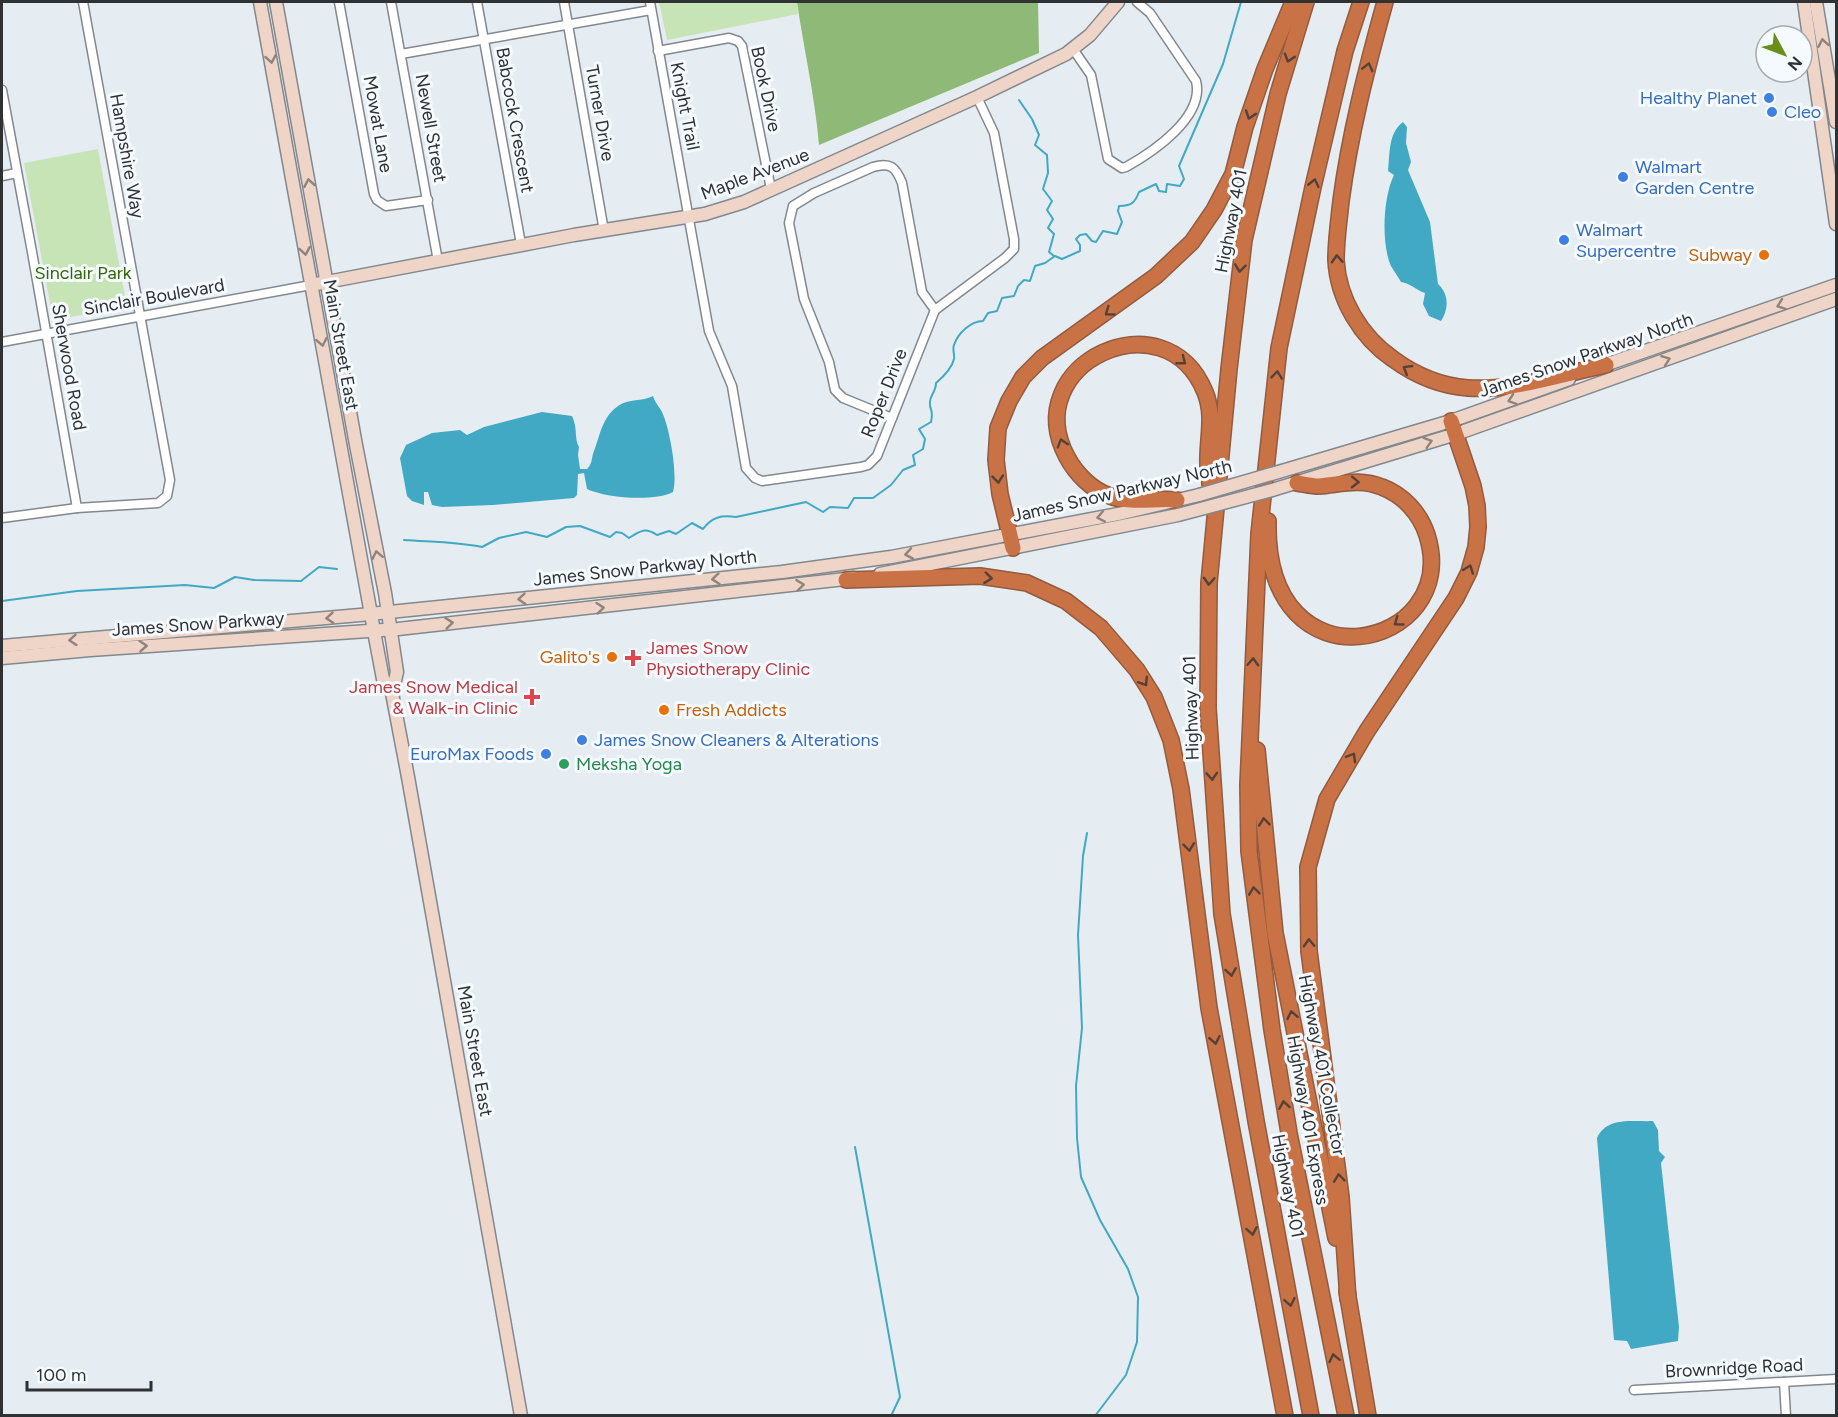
<svg xmlns="http://www.w3.org/2000/svg" width="1838" height="1417" font-family="Figtree,sans-serif">
<rect width="100%" height="100%" fill="#e6edf2"/>
<!-- green -->
<g fill="#c7e4b7">
<path d="M659,2H797L798,14L667,40Z"/>
<path d="M98,149L127,307L53,320L24,163Z"/>
</g>
<!-- forest -->
<path fill="#8fb977" d="M797,2H1038L1039,53L819,145C815,97 804,50 797,2Z"/>
<!-- water -->
<g fill="#41a9c3">
<path d="M1403,122L1407,127L1406,143L1411,162L1408,170L1430,222L1438,284C1449,294 1449,309 1441,321L1429,316L1423,304L1425,293C1416,290 1410,283 1401,282C1398,277 1394,271 1391,266C1381,244 1383,197 1394,175L1388,171C1390,154 1388,133 1403,122Z"/>
<path d="M653,396C655,403 659,406 662,412C670,429 678,475 673,492C654,502 606,498 587,489L584,473L578,474L577,495L574,498L493,505L442,507L432,505L428,492H424V505L412,501L407,496L400,458L406,445L432,433L460,430L467,435L484,427L542,412L572,416C578,428 574,439 579,447L578,455L580,469H587C593,463 591,458 594,451C600,436 602,417 618,406C629,398 642,402 653,396Z"/>
<path d="M1653,1121L1658,1130L1659,1151L1665,1157L1661,1163L1679,1327L1678,1341L1631,1349L1627,1341L1614,1340L1597,1138C1607,1116 1633,1122 1653,1121Z"/>
</g>
<g fill="none" stroke-linecap="round" stroke-linejoin="round">
<!-- stream -->
<g stroke="#41a9c3" stroke-width="2">
<path d="M1019,100L1032,119L1039,135L1035,145L1047,155L1048,173L1043,189L1052,201L1047,210L1053,219L1048,228L1054,234L1049,252L1054,256"/>
<path d="M404,540C431,542 457,542 482,547L499,538L526,532L547,537L566,527L580,526L610,537L616,532L622,533L629,538C640,531 645,527 657,535L669,531L676,534L692,523L703,529C712,517 721,515 736,517L806,502L823,512L830,507L848,508L854,498H873L891,485L903,470L915,465L913,455L923,449L925,439L919,429L931,422C934,408 929,411 930,402C930,395 936,392 936,383C943,377 952,368 954,359C955,355 952,349 954,345C958,333 971,321 983,321L988,313L997,311L1002,298L1014,296L1018,286L1024,280L1030,281L1035,266L1045,263L1055,256L1062,259L1080,251V245L1076,239L1080,235L1086,234L1092,241L1096,242L1103,231L1117,234L1122,222L1118,211L1119,206C1131,206 1135,203 1139,192L1156,184L1159,191L1166,192L1167,184L1180,186L1184,179L1179,166L1223,64L1241,2"/>
<path d="M2,601L77,591L185,585L214,588L235,577L254,580L301,581L319,567L337,569"/>
<path d="M1087,833L1083,856L1078,935L1082,1028L1076,1086L1077,1138L1081,1177L1100,1220L1128,1269L1138,1297L1137,1342L1126,1375L1095,1416"/>
<path d="M855,1147L900,1397L891,1416"/>
</g>
<defs>
<g id="street">
<path d="M339,2L374,194L377,200L386,206L428,200"/>
<path d="M391,2L438,261"/>
<path d="M477,2L521,244"/>
<path d="M564,2L604,231"/>
<path d="M650,2L709,331L732,386L746,468L755,478L762,481L861,467L868,465L877,456L935,310L1005,258L1014,249V239L994,133L977,97"/>
<path d="M1073,49L1091,75L1108,159L1122,168L1126,167C1153,152 1205,117 1196,81L1150,13L1137,2"/>
<path d="M658,51L729,38L738,41L742,46L771,189"/>
<path d="M401,54L651,10"/>
<path d="M2,90L32,252L77,508"/>
<path d="M2,176L17,173"/>
<path d="M2,342L311,285"/>
<path d="M892,418L843,398L835,390L829,362L804,299L789,223L793,206L814,193L873,167C890,162 896,167 902,183L922,292L935,310"/>
<path d="M2,518L77,508L158,503L167,496L170,480L83,2"/>
<path d="M1784,1382L1786,1416"/>
<path d="M1634,1390L1836,1379"/>
</g>
<g id="secondary">
<path d="M260,2L376,642L383,679L392,693L408,777L521,1416"/>
<path d="M276,2L356,445L385,593L397,672L392,693"/>
<path d="M1804,2L1836,224"/>
<path d="M1816,2L1836,122"/>
<path d="M311,285L574,235L705,214L744,202L977,97L1066,54L1090,35L1118,2"/>
<path d="M1599,367L1836,285"/>
<path d="M1292,468L1451,421L1569,379"/>
<path d="M1272,490L1456,434L1836,299"/>
<path d="M880,574L1178,515"/>
<path d="M2,646L360,615L782,572L891,557L1123,513L1199,495"/>
<path d="M2,658L90,650L398,629L854,578"/>
</g>
<g id="highway">
<path d="M1306,2L1278,94L1244,240L1229,369L1209,583L1208,708L1222,914L1256,1121L1311,1416"/>
<path d="M1385,2C1367,67 1350,133 1341,201C1339,220 1336,240 1336,260C1338,299 1361,337 1393,359C1415,375 1440,386 1468,388C1514,391 1562,374 1606,365"/>
<path d="M1177,500C1155,498 1131,504 1110,496C1092,490 1076,474 1067,457C1017,364 1165,294 1205,392C1215,416 1207,440 1208,464C1208,473 1210,482 1211,491"/>
<path d="M1268,521C1264,696 1463,649 1427,535C1420,513 1403,495 1382,487C1360,478 1342,484 1319,486C1312,486 1304,484 1297,483"/>
<path d="M1013,548L1000,494L996,460L998,428L1009,401L1023,377L1042,358L1156,276L1192,242L1214,210L1233,174L1245,127L1265,69L1293,2"/>
<path d="M846,580L980,576L1027,583L1066,601L1101,628L1137,670L1154,697L1171,740L1181,789L1209,1008L1285,1416"/>
<path d="M1257,750L1275,933L1336,1238"/>
<path d="M1347,1291L1368,1416"/>
<path d="M1348,1299L1341,1197L1309,951L1308,867L1327,799L1367,731L1456,598L1469,572L1476,547L1478,527L1477,506L1473,486L1451,421"/>
<path d="M1346,1416L1289,1133L1272,1030L1249,851L1248,785L1259,534L1279,348L1313,187L1345,51L1361,2"/>
</g>
</defs>
<!-- street casing -->
<use href="#street" stroke="#82888d" stroke-width="11"/>
<!-- secondary casing -->
<use href="#secondary" stroke="#82888d" stroke-width="15"/>
<!-- highway casing -->
<use href="#highway" stroke="#935b3f" stroke-width="18"/>
<!-- street -->
<use href="#street" stroke="#fff" stroke-width="8"/>
<!-- secondary -->
<use href="#secondary" stroke="#efd5c7" stroke-width="12"/>
<!-- highway -->
<use href="#highway" stroke="#c97245" stroke-width="15"/>
<defs>
<g id="secondary-bridge">
<path d="M1199,495L1292,468"/>
<path d="M1178,515L1272,490"/>
</g>
</defs>
<!-- secondary-bridge casing -->
<use href="#secondary-bridge" stroke="#82888d" stroke-width="15" stroke-linecap="butt"/>
<!-- secondary-bridge -->
<use href="#secondary-bridge" stroke="#efd5c7" stroke-width="12"/>
</g>
<!-- one-way arrows -->
<defs><path id="oneway-chevron" d="M-2-3.5L2.5 0L-2 3.5" fill="none" stroke-width="1.6" stroke-linecap="round" stroke-linejoin="round" transform="scale(1.5)"/></defs>
<g stroke="#8f837d">
<use href="#oneway-chevron" transform="translate(1823 43) rotate(-100)"/>
<use href="#oneway-chevron" transform="translate(271 59) rotate(80)"/>
<use href="#oneway-chevron" transform="translate(309 183) rotate(-100)"/>
<use href="#oneway-chevron" transform="translate(305 251) rotate(80)"/>
<use href="#oneway-chevron" transform="translate(1781 305) rotate(160)"/>
<use href="#oneway-chevron" transform="translate(322 342) rotate(79)"/>
<use href="#oneway-chevron" transform="translate(1666 360) rotate(-20)"/>
<use href="#oneway-chevron" transform="translate(1512 400) rotate(161)"/>
<use href="#oneway-chevron" transform="translate(1428 442) rotate(-17)"/>
<use href="#oneway-chevron" transform="translate(1101 517) rotate(169)"/>
<use href="#oneway-chevron" transform="translate(909 554) rotate(170)"/>
<use href="#oneway-chevron" transform="translate(377 555) rotate(-101)"/>
<use href="#oneway-chevron" transform="translate(716 579) rotate(174)"/>
<use href="#oneway-chevron" transform="translate(800 585) rotate(-7)"/>
<use href="#oneway-chevron" transform="translate(522 599) rotate(175)"/>
<use href="#oneway-chevron" transform="translate(600 608) rotate(-6)"/>
<use href="#oneway-chevron" transform="translate(330 618) rotate(175)"/>
<use href="#oneway-chevron" transform="translate(449 623) rotate(-6)"/>
<use href="#oneway-chevron" transform="translate(73 640) rotate(175)"/>
<use href="#oneway-chevron" transform="translate(143 646) rotate(-4)"/>
</g>
<g stroke="#564138">
<use href="#oneway-chevron" transform="translate(1289 58) rotate(107)"/>
<use href="#oneway-chevron" transform="translate(1368 67) rotate(-76)"/>
<use href="#oneway-chevron" transform="translate(1250 115) rotate(109)"/>
<use href="#oneway-chevron" transform="translate(1314 183) rotate(-77)"/>
<use href="#oneway-chevron" transform="translate(1337 259) rotate(-93)"/>
<use href="#oneway-chevron" transform="translate(1240 268) rotate(97)"/>
<use href="#oneway-chevron" transform="translate(1109 312) rotate(144)"/>
<use href="#oneway-chevron" transform="translate(1182 361) rotate(38)"/>
<use href="#oneway-chevron" transform="translate(1407 369) rotate(-149)"/>
<use href="#oneway-chevron" transform="translate(1277 375) rotate(-84)"/>
<use href="#oneway-chevron" transform="translate(1062 443) rotate(-107)"/>
<use href="#oneway-chevron" transform="translate(998 479) rotate(84)"/>
<use href="#oneway-chevron" transform="translate(1355 482) rotate(1)"/>
<use href="#oneway-chevron" transform="translate(1469 569) rotate(-70)"/>
<use href="#oneway-chevron" transform="translate(988 578) rotate(7)"/>
<use href="#oneway-chevron" transform="translate(1209 581) rotate(93)"/>
<use href="#oneway-chevron" transform="translate(1398 622) rotate(144)"/>
<use href="#oneway-chevron" transform="translate(1253 662) rotate(-87)"/>
<use href="#oneway-chevron" transform="translate(1144 682) rotate(58)"/>
<use href="#oneway-chevron" transform="translate(1352 757) rotate(-60)"/>
<use href="#oneway-chevron" transform="translate(1212 776) rotate(86)"/>
<use href="#oneway-chevron" transform="translate(1264 822) rotate(-96)"/>
<use href="#oneway-chevron" transform="translate(1189 847) rotate(83)"/>
<use href="#oneway-chevron" transform="translate(1254 891) rotate(-97)"/>
<use href="#oneway-chevron" transform="translate(1309 943) rotate(-92)"/>
<use href="#oneway-chevron" transform="translate(1231 972) rotate(81)"/>
<use href="#oneway-chevron" transform="translate(1292 1015) rotate(-101)"/>
<use href="#oneway-chevron" transform="translate(1215 1040) rotate(79)"/>
<use href="#oneway-chevron" transform="translate(1284 1105) rotate(-99)"/>
<use href="#oneway-chevron" transform="translate(1339 1178) rotate(-97)"/>
<use href="#oneway-chevron" transform="translate(1252 1231) rotate(80)"/>
<use href="#oneway-chevron" transform="translate(1290 1302) rotate(79)"/>
<use href="#oneway-chevron" transform="translate(1334 1358) rotate(-102)"/>
</g>
<!-- markers -->
<g fill="#3f7fe0" stroke="#f5fafe" stroke-width="2">
<circle cx="1769" cy="98" r="6"/>
<circle cx="1772" cy="112" r="6"/>
<circle cx="1623" cy="177" r="6"/>
<circle cx="1564" cy="240" r="6"/>
<circle cx="582" cy="740" r="6"/>
<circle cx="546" cy="754" r="6"/>
</g>
<g fill="#e8710a" stroke="#f5fafe" stroke-width="2">
<circle cx="1764" cy="255" r="6"/>
<circle cx="612" cy="657" r="6"/>
<circle cx="664" cy="710" r="6"/>
</g>
<g fill="#e0444e" stroke="#f5fafe" stroke-width="2">
<path d="M630 649h6v6h6v6h-6v6h-6v-6h-6v-6h6z"/>
<path d="M529 688h6v6h6v6h-6v6h-6v-6h-6v-6h6z"/>
</g>
<circle fill="#2e9e5b" stroke="#f5fafe" stroke-width="2" cx="564" cy="764" r="6"/>
<g text-anchor="middle" dominant-baseline="central" stroke-width="6" stroke-linejoin="round" paint-order="stroke">
<!-- street labels -->
<g font-size="18" fill="#2f3133" stroke="#f5fafe">
<text transform="translate(766 89) rotate(78)">Book Drive</text>
<text transform="translate(685 106) rotate(79)">Knight Trail</text>
<text transform="translate(600 113) rotate(80)">Turner Drive</text>
<text transform="translate(515 120) rotate(80)">Babcock Crescent</text>
<text transform="translate(378 124) rotate(80)">Mowat Lane</text>
<text transform="translate(431 128) rotate(80)">Newell Street</text>
<text transform="translate(127 156) rotate(80)">Hampshire Way</text>
<text transform="translate(755 174) rotate(-21)">Maple Avenue</text>
<text transform="translate(1231 221) rotate(-79)">Highway 401</text>
<text transform="translate(154 297) rotate(-10)">Sinclair Boulevard</text>
<text transform="translate(341 345) rotate(80)">Main Street East</text>
<text transform="translate(1586 355) rotate(-19)">James Snow Parkway North</text>
<text transform="translate(69 367) rotate(80)">Sherwood Road</text>
<text transform="translate(884 393) rotate(-68)">Roper Drive</text>
<text transform="translate(1122 491) rotate(-13)">James Snow Parkway North</text>
<text transform="translate(645 568) rotate(-6)">James Snow Parkway North</text>
<text transform="translate(198 624) rotate(-4)">James Snow Parkway</text>
<text transform="translate(1191 708) rotate(-92)">Highway 401</text>
<text transform="translate(475 1051) rotate(80)">Main Street East</text>
<text transform="translate(1322 1065) rotate(79)">Highway 401 Collector</text>
<text transform="translate(1308 1120) rotate(80)">Highway 401 Express</text>
<text transform="translate(1288 1186) rotate(79)">Highway 401</text>
<text transform="translate(1734 1368) rotate(-3)">Brownridge Road</text>
</g>
<!-- shop labels -->
<g font-size="18" fill="#366cbe" stroke="#f5fafe" text-anchor="start">
<text x="1757" y="98" text-anchor="end">Healthy Planet</text>
<text x="1784" y="112">Cleo</text>
<text x="1635" y="167">Walmart<tspan x="1635" dy="21">Garden Centre</tspan></text>
<text x="1576" y="230">Walmart<tspan x="1576" dy="21">Supercentre</tspan></text>
<text x="594" y="740">James Snow Cleaners &amp; Alterations</text>
<text x="534" y="754" text-anchor="end">EuroMax Foods</text>
</g>
<!-- food labels -->
<g font-size="18" fill="#c56008" stroke="#f5fafe" text-anchor="end">
<text x="1752" y="255">Subway</text>
<text x="600" y="657">Galito's</text>
<text x="676" y="710" text-anchor="start">Fresh Addicts</text>
</g>
<!-- park labels -->
<g font-size="18" fill="#346604" stroke="#f5fafe">
<text x="83" y="273">Sinclair Park</text>
</g>
<!-- health labels -->
<g font-size="18" fill="#be3a42" stroke="#f5fafe" text-anchor="start">
<text x="646" y="648">James Snow<tspan x="646" dy="21">Physiotherapy Clinic</tspan></text>
<text x="518" y="687" text-anchor="end">James Snow Medical<tspan x="518" dy="21">&amp; Walk-in Clinic</tspan></text>
</g>
<!-- leisure labels -->
<g font-size="18" fill="#27864d" stroke="#f5fafe" text-anchor="start">
<text x="576" y="764">Meksha Yoga</text>
</g>
</g>
<!-- border -->
<rect width="1838" height="1417" fill="none" stroke="#2f3133" stroke-width="6"/>
<!-- north arrow -->
<g transform="translate(1784 54) rotate(131)"><circle r="28" fill="#f5fafe" stroke="#a6aaad" stroke-width="1.5"/>
<path d="M0-4.5L10 22L0 15L-10 22Z" fill="#6b8e18"/>
<text y="-9" font-size="16" font-weight="bold" text-anchor="middle" fill="#2f3133">N</text>
</g>
<!-- scale -->
<path d="M27 1381v9h124v-9" fill="none" stroke="#2f3133" stroke-width="3"/>
<text x="36" y="1381" font-size="18" fill="#2f3133" stroke="#f5fafe" stroke-width="4.5" paint-order="stroke">100 m</text>
</svg>
